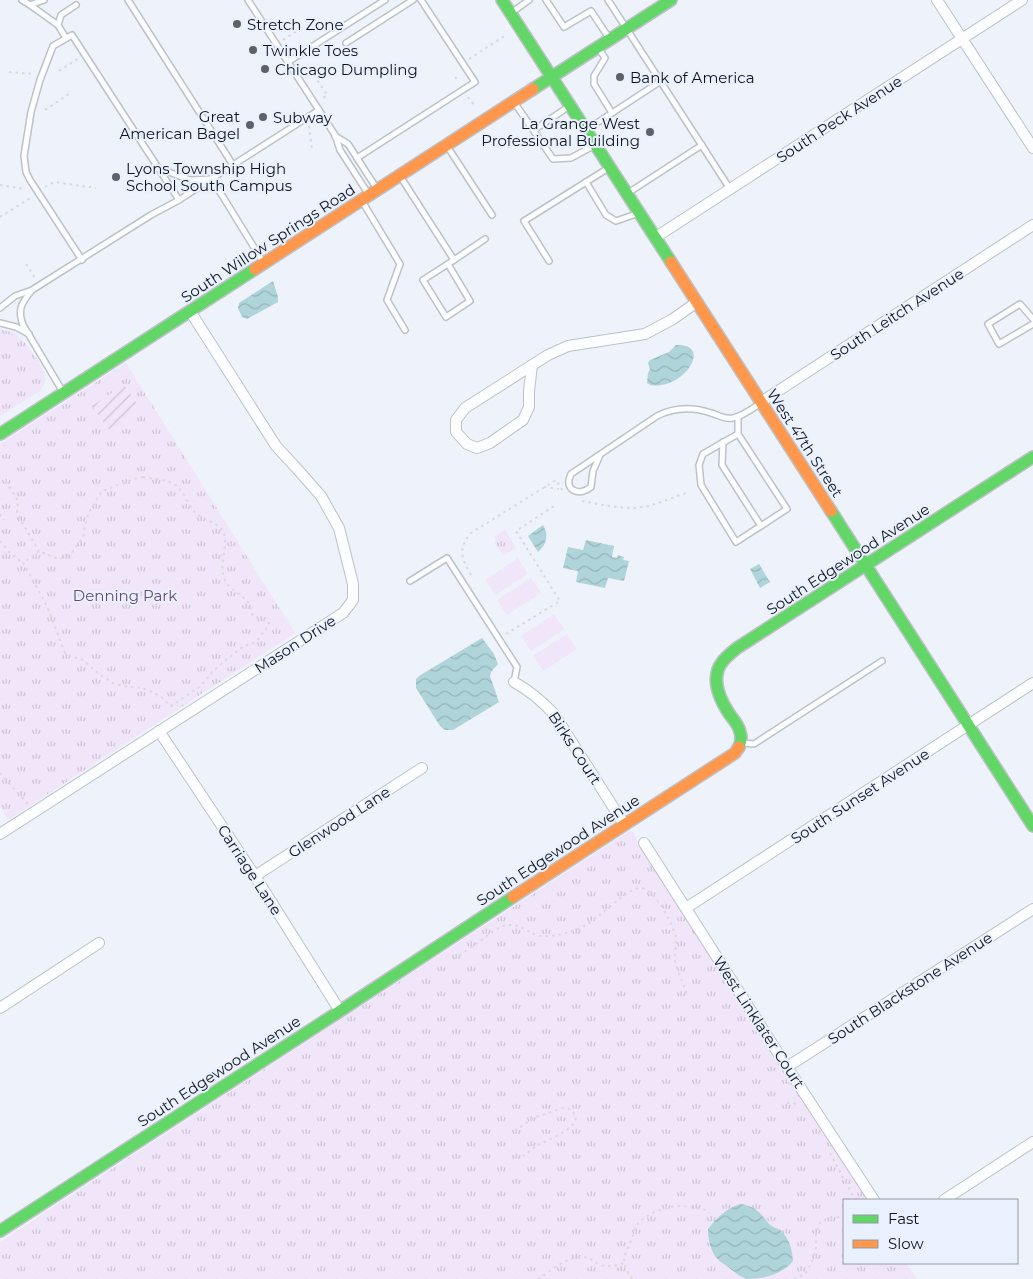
<svg xmlns="http://www.w3.org/2000/svg" width="1033" height="1279" font-family="Montserrat,sans-serif">
<defs>
<pattern id="grass-tufts" width="24" height="20" patternUnits="userSpaceOnUse" patternTransform="scale(1.25)"><rect width="24" height="20" fill="#f0e5f9"/><path d="M3 7l-1-3M5 7V3M7 7l1-3M15 17l-1-3M17 17v-4M19 17l1-3" fill="none" stroke="#cdc4d5"/></pattern>
<pattern id="garden-furrows" width="10" height="10" patternUnits="userSpaceOnUse" patternTransform="scale(1.25)"><rect width="10" height="10" fill="#f0e5f9"/><path d="M-1 1l2-2M0 10L10 0M9 11l2-2" fill="none" stroke="#cdc4d5"/></pattern>
<pattern id="water-waves" width="16" height="10" patternUnits="userSpaceOnUse" patternTransform="scale(1.25)"><rect width="16" height="10" fill="#afd4da"/><path d="M0 5q4-4 8 0t8 0" fill="none" stroke="#96b5ba"/></pattern>
</defs>
<rect width="100%" height="100%" fill="#eef2fa"/>
<!-- grass -->
<g fill="url(#grass-tufts)">
<path d="M0,330H3L15,333L26,344L40,363L45,377V381L41,390L0,416Z"/>
<path d="M126,363L295,633L8,820L0,807V444Z"/>
<path d="M505,530L516,548L503,556L494,542L496,540L494,537Z"/>
<path d="M631,830L867,1200H844V1263H906L917,1279H0V1242Z"/>
</g>
<!-- garden -->
<path fill="url(#garden-furrows)" d="M124,385L140,408L109,430L92,406Z"/>
<!-- pitch -->
<g fill="#f0e5f9">
<path d="M518,558L528,574L495,595L485,580Z"/>
<path d="M531,578L541,593L507,615L497,600Z"/>
<path d="M554,614L564,629L531,651L521,636Z"/>
<path d="M567,634L577,649L543,671L533,656Z"/>
</g>
<!-- water -->
<g fill="url(#water-waves)">
<path d="M273,281L278,297V302L247,319L242,317L238,308L239,303Z"/>
<path d="M676,345C714,343 684,391 650,385L647,383L648,373L650,369L648,363L650,360L669,352Z"/>
<path d="M543,525C549,535 547,544 538,552L528,536Z"/>
<path d="M586,540L614,546L612,557L617,558L618,555L624,557L623,560L629,561L624,581L608,578L605,588L576,582L578,571L563,568L568,547L583,550Z"/>
<path d="M759,564L770,582L760,588L750,569Z"/>
<path d="M482,638L494,654L498,664L491,672L490,676L499,702L453,730H445L440,726L416,688V679L419,676Z"/>
<path d="M740,1204C752,1205 759,1211 766,1220C768,1222 769,1225 772,1226C774,1228 777,1228 779,1229C789,1237 792,1249 793,1261C783,1274 764,1279 747,1279C740,1277 733,1271 727,1266C722,1263 718,1260 715,1256C710,1248 708,1238 708,1229C717,1217 726,1209 740,1204Z"/>
</g>
<g fill="none" stroke-linecap="round" stroke-linejoin="round">
<defs>
<g id="lane">
<path d="M22,0L30,5L44,0"/>
<path d="M248,0L335,135L340,150L369,195"/>
<path d="M546,0L564,27L591,11L609,38"/>
<path d="M608,0L730,189"/>
<path d="M30,5L58,25L66,38"/>
<path d="M511,13L529,0"/>
<path d="M58,25L61,15L76,5"/>
<path d="M346,43L413,0"/>
<path d="M599,49L605,58L594,76V84L612,113"/>
<path d="M288,62L385,0"/>
<path d="M514,102L553,159L571,158L595,145"/>
<path d="M534,130L568,107"/>
<path d="M586,130L661,81"/>
<path d="M335,136L348,144L377,189"/>
<path d="M447,146L492,215"/>
<path d="M357,158L475,82L421,0"/>
<path d="M233,165L319,110"/>
<path d="M158,168L190,180L211,179"/>
<path d="M400,176L454,260L485,239"/>
<path d="M212,179L263,262"/>
<path d="M586,182L606,215L616,221L639,213"/>
<path d="M628,193L702,145"/>
<path d="M362,201L400,264L387,300L405,330"/>
<path d="M82,260L30,180L26,172L24,156L31,112L40,80L53,46L72,35L179,200"/>
<path d="M549,261L524,221L610,167"/>
<path d="M448,264L470,301L446,317L423,280L454,260"/>
<path d="M31,291C22,303 17,309 23,325L63,392"/>
<path d="M0,308L15,296L32,290L151,215L179,200L233,165L128,0"/>
<path d="M1033,319L1020,304L988,324L999,344L1033,324"/>
<path d="M0,323L16,327L29,334"/>
<path d="M738,417V434L787,509L736,542L701,485L699,465L703,454L738,434"/>
<path d="M723,442L722,465L761,526"/>
<path d="M600,455L593,471L591,487C579,497 563,490 571,474L657,416C675,407 693,407 711,413C719,415 725,420 733,418C743,416 753,408 761,403"/>
<path d="M410,581L447,558L517,667L514,682"/>
<path d="M742,743L754,744L882,661"/>
</g>
<g id="street">
<path d="M937,0L1033,148"/>
<path d="M656,237L1022,0"/>
<path d="M532,365L529,391V407L523,420L490,443L477,448L467,444L456,432V420L465,408L548,355L568,346L645,334L673,319L697,302"/>
<path d="M761,402L1033,225"/>
<path d="M514,682C530,691 542,701 554,714L624,824"/>
<path d="M159,731L255,876L340,1011"/>
<path d="M0,834L343,613L353,600V584L339,528L321,496L299,471L276,446L190,311"/>
<path d="M644,843L787,1067L874,1200"/>
<path d="M255,876L422,768"/>
<path d="M686,908L1033,683"/>
<path d="M0,1008L99,943"/>
<path d="M787,1067L1033,909"/>
<path d="M944,1200L1033,1142"/>
</g>
<g id="fast">
<path d="M502,0L671,262"/>
<path d="M533,89L671,0"/>
<path d="M0,434L255,269"/>
<path d="M831,511L1033,826"/>
<path d="M739,747C741,742 742,737 740,732C739,726 734,720 730,715C720,700 709,678 723,661C727,656 732,652 737,648L1033,457"/>
<path d="M0,1231L340,1011L513,897"/>
</g>
<g id="slow">
<path d="M671,262L831,511"/>
<path d="M255,269L533,89"/>
<path d="M513,897L735,753L739,747"/>
</g>
</defs>
<!-- lane casing -->
<use href="#lane" stroke="#bec2c8" stroke-width="8"/>
<!-- street casing -->
<use href="#street" stroke="#bec2c8" stroke-width="12"/>
<!-- fast casing -->
<use href="#fast" stroke="#bec2c8" stroke-width="14"/>
<!-- slow casing -->
<use href="#slow" stroke="#bec2c8" stroke-width="14"/>
<!-- path -->
<g stroke="#d9dadd" stroke-width="2" stroke-dasharray="2.5 4" stroke-linecap="butt">
<path d="M283,40L300,29"/>
<path d="M469,59L506,35"/>
<path d="M59,71L79,58"/>
<path d="M9,72L35,74"/>
<path d="M314,75L327,95L322,99"/>
<path d="M455,77L459,82"/>
<path d="M468,97L474,105"/>
<path d="M45,110L72,92"/>
<path d="M309,126L312,150"/>
<path d="M0,185L25,189"/>
<path d="M45,187L54,182L96,188"/>
<path d="M0,217L32,197"/>
<path d="M26,264L35,278"/>
<path d="M143,477C152,479 166,479 174,484C185,491 187,506 197,514C205,521 221,523 224,534C228,549 218,566 225,580C230,590 241,594 248,602C251,606 251,611 253,616L266,620L269,623L266,629L256,642L244,646L237,651L213,671L201,686L171,706L160,696L152,692L142,688L122,686L113,683L99,674L83,660L70,656L65,653L47,606L23,563L39,551L55,558H63L71,554L83,537L86,521L89,512L102,491L137,478Z"/>
<path d="M6,481L18,501L17,514L39,551"/>
<path d="M544,487L559,489"/>
<path d="M582,501C604,505 626,511 648,506C661,503 673,497 686,493"/>
<path d="M0,514L4,520"/>
<path d="M0,541L10,553L23,563"/>
<path d="M471,575C462,560 457,548 471,533L556,480L562,490"/>
<path d="M506,634L560,601L516,531L557,504"/>
<path d="M0,773L28,804"/>
<path d="M454,959C461,954 469,949 476,944C486,938 497,926 508,925C520,924 526,931 536,935C546,938 560,935 570,932C588,928 608,907 623,896C628,893 634,888 640,888C654,887 674,926 676,938C677,946 674,953 675,961C678,973 684,985 688,997"/>
<path d="M787,1103H793L799,1106"/>
<path d="M515,1131L533,1118L563,1108C568,1108 570,1109 574,1113C584,1127 545,1141 536,1146C532,1149 528,1153 523,1156"/>
<path d="M830,1153L855,1200"/>
<path d="M538,1279C551,1271 567,1256 583,1257C591,1257 594,1263 601,1265C608,1268 617,1265 624,1263"/>
<path d="M632,1279C622,1264 622,1259 630,1243C633,1237 634,1230 637,1225C644,1214 668,1206 680,1206C689,1206 698,1209 707,1210"/>
<path d="M794,1279L805,1274L811,1264L816,1248V1233L821,1221L844,1216"/>
</g>
<!-- lane -->
<use href="#lane" stroke="#fcfdfe" stroke-width="5"/>
<!-- street -->
<use href="#street" stroke="#fcfdfe" stroke-width="10"/>
<!-- fast -->
<use href="#fast" stroke="#63d668" stroke-width="11"/>
<!-- slow -->
<use href="#slow" stroke="#ff974d" stroke-width="11"/>
</g>
<!-- markers -->
<g fill="#5e6268" stroke="#e9f1ff" stroke-width="2">
<circle cx="237" cy="24" r="5"/>
<circle cx="253" cy="50" r="5"/>
<circle cx="265" cy="69" r="5"/>
<circle cx="620" cy="77" r="5"/>
<circle cx="263" cy="117" r="5"/>
<circle cx="250" cy="125" r="5"/>
<circle cx="650" cy="132" r="5"/>
<circle cx="116" cy="177" r="5"/>
</g>
<g text-anchor="middle" dominant-baseline="central" stroke-width="4" stroke-linejoin="round" paint-order="stroke">
<!-- poi labels -->
<g font-size="15" fill="#11141a" stroke="#e9f1ff" text-anchor="start">
<text x="247" y="24">Stretch Zone</text>
<text x="263" y="50">Twinkle Toes</text>
<text x="275" y="69">Chicago Dumpling</text>
<text x="630" y="77">Bank of America</text>
<text x="240" y="116" text-anchor="end">Great<tspan x="240" dy="17">American Bagel</tspan></text>
<text x="273" y="117">Subway</text>
<text x="640" y="123" text-anchor="end">La Grange West<tspan x="640" dy="17">Professional Building</tspan></text>
<text x="126" y="168">Lyons Township High<tspan x="126" dy="17">School South Campus</tspan></text>
</g>
<!-- street labels -->
<g font-size="15" fill="#11141a" stroke="#e9f1ff">
<text transform="translate(839 119) rotate(-33)">South Peck Avenue</text>
<text transform="translate(268 243) rotate(-33)">South Willow Springs Road</text>
<text transform="translate(897 314) rotate(-33)">South Leitch Avenue</text>
<text transform="translate(805 443) rotate(57)">West 47th Street</text>
<text transform="translate(848 559) rotate(-33)">South Edgewood Avenue</text>
<text transform="translate(295 644) rotate(-33)">Mason Drive</text>
<text transform="translate(575 748) rotate(57)">Birks Court</text>
<text transform="translate(860 796) rotate(-33)">South Sunset Avenue</text>
<text transform="translate(339 822) rotate(-33)">Glenwood Lane</text>
<text transform="translate(558 850) rotate(-33)">South Edgewood Avenue</text>
<text transform="translate(250 870) rotate(57)">Carriage Lane</text>
<text transform="translate(910 988) rotate(-33)">South Blackstone Avenue</text>
<text transform="translate(759 1022) rotate(57)">West Linklater Court</text>
<text transform="translate(219 1071) rotate(-33)">South Edgewood Avenue</text>
</g>
<!-- park labels -->
<g font-size="15" fill="#6a4774" stroke="#e9f1ff">
<text x="125" y="595">Denning Park</text>
</g>
</g>
<!-- legend -->
<rect x="843" y="1199" width="175" height="65" fill="#e9f1ff" stroke="#9399a3"/>
<rect x="853" y="1215" width="25" height="8" fill="#63d668" stroke="#9399a3"/>
<text x="888" y="1224" font-size="15" fill="#11141a">Fast</text>
<rect x="853" y="1240" width="25" height="8" fill="#ff974d" stroke="#9399a3"/>
<text x="888" y="1249" font-size="15" fill="#11141a">Slow</text>
</svg>
